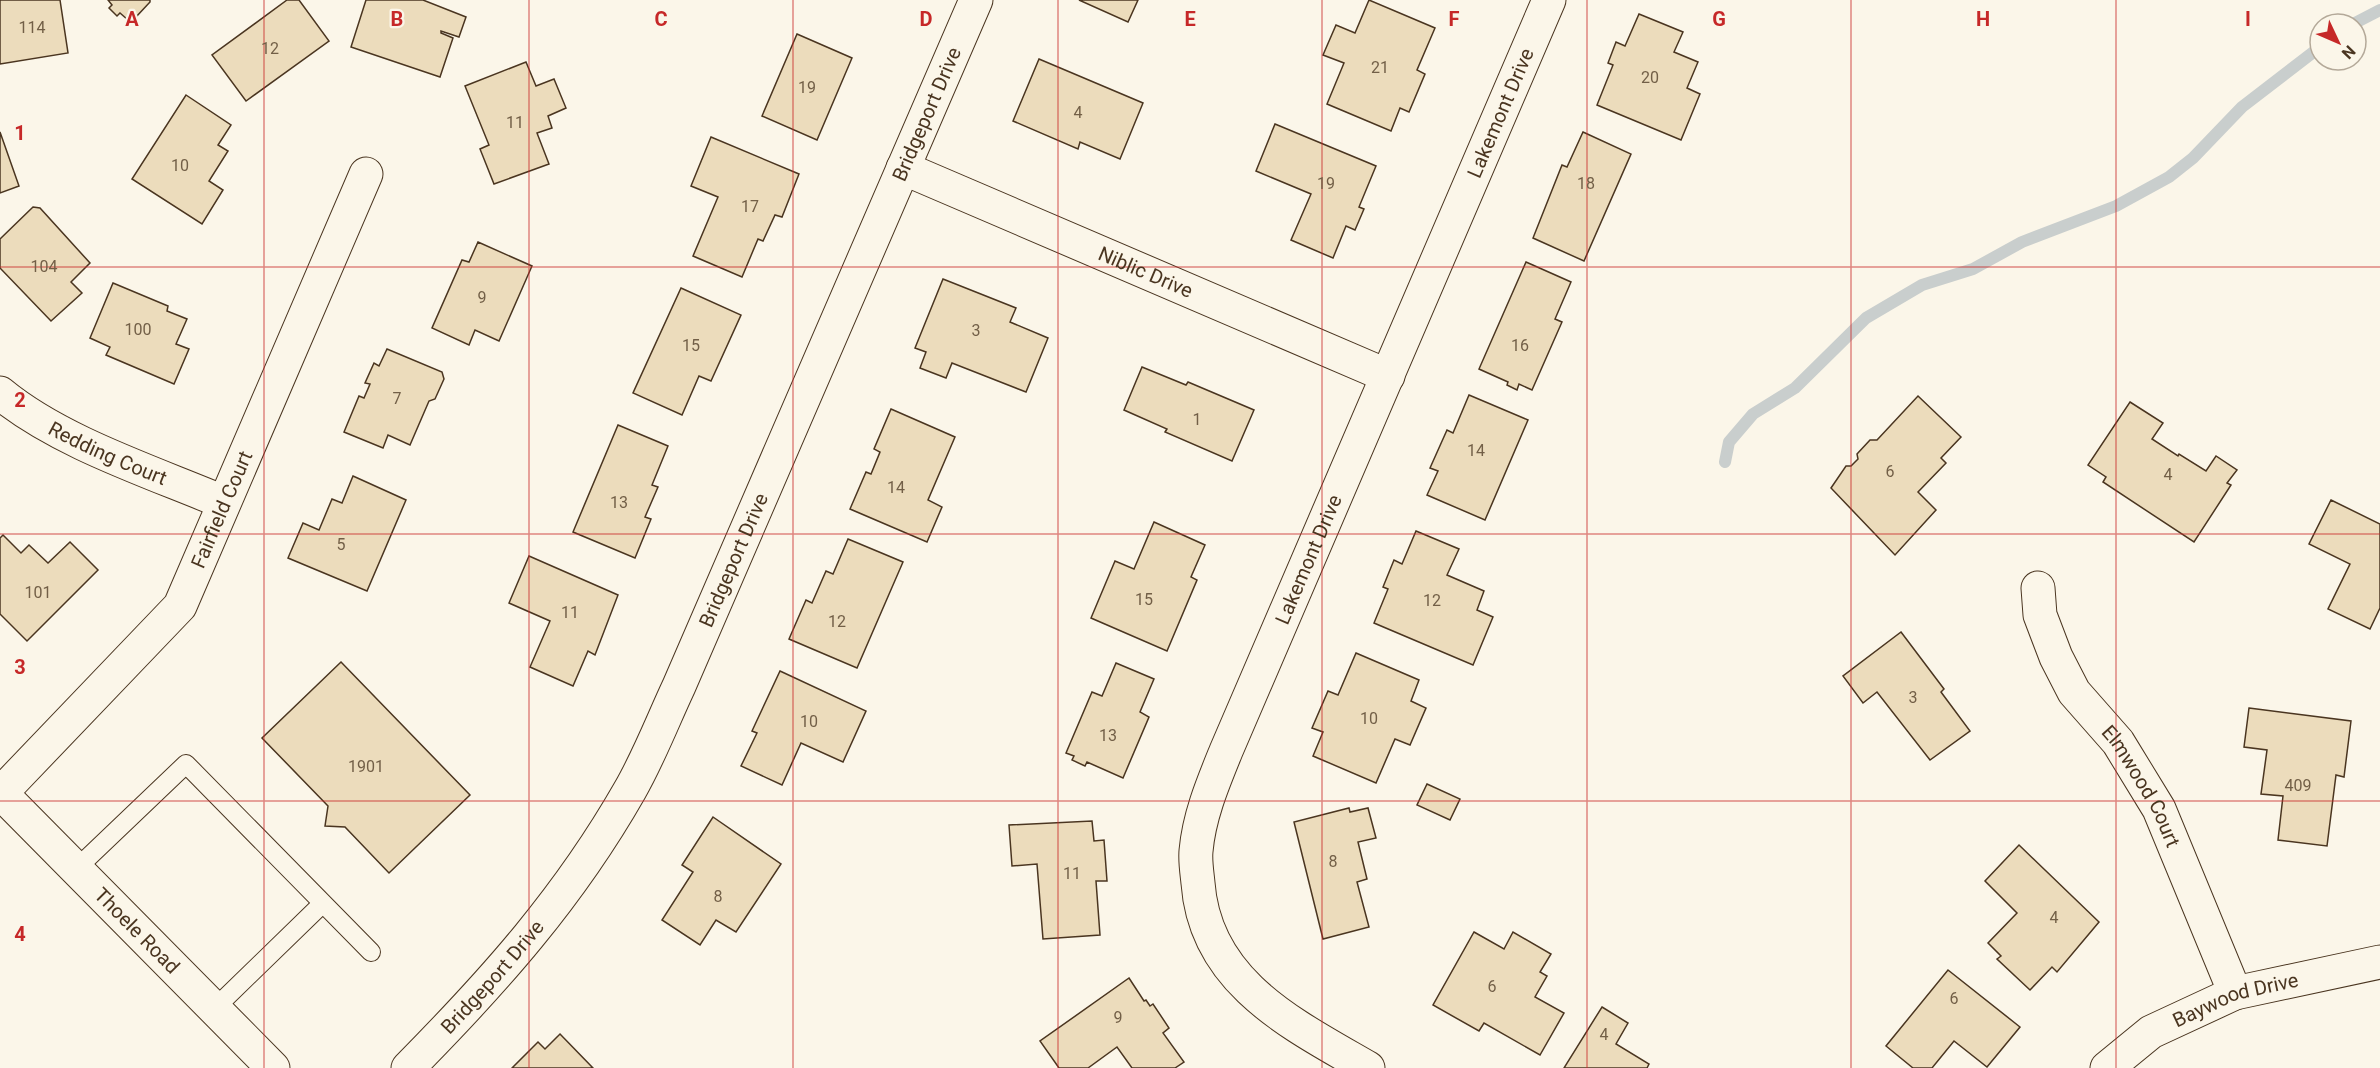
<svg xmlns="http://www.w3.org/2000/svg" width="2380" height="1068" font-family="Roboto,sans-serif">
<rect width="100%" height="100%" fill="#fbf6e9"/>
<g fill="none" stroke-linecap="round" stroke-linejoin="round">
<!-- stream -->
<g stroke="#c9cecd" stroke-width="12">
<path d="M2353,24L2380,10"/>
<path d="M1725,462L1729,442L1753,414L1795,388L1866,318L1922,285L1973,269L2022,242L2116,206L2169,177L2193,158L2242,107L2320,47"/>
</g>
</g>
<!-- building -->
<g fill="#ecdcbc" stroke="#4a3520" stroke-width="1.5">
<path d="M0,0H60L68,53L0,64Z"/>
<path d="M108,0H150V2L135,18L128,20L120,13L117,16L109,8L112,5Z"/>
<path d="M287,0H299L329,41L246,101L212,55Z"/>
<path d="M366,0H423L466,17L459,37L441,31V33L453,38L440,77L351,47Z"/>
<path d="M1079,0H1138L1128,22Z"/>
<path d="M1369,0L1435,28L1417,70L1425,74L1409,112L1400,108L1391,131L1327,104L1344,63L1323,55L1336,25L1355,33Z"/>
<path d="M1639,14L1683,32L1674,52L1698,62L1687,88L1700,94L1681,140L1597,105L1613,65L1608,63L1616,42L1625,46Z"/>
<path d="M797,34L852,58L817,140L762,116Z"/>
<path d="M1039,59L1143,103L1120,159L1080,142L1078,149L1013,121Z"/>
<path d="M526,62L536,86L554,79L566,108L548,116L552,128L537,133L549,164L494,184L480,149L489,145L465,86Z"/>
<path d="M186,95L231,125L218,145L228,151L209,181L223,190L202,224L132,179Z"/>
<path d="M1275,124L1376,166L1359,207L1364,209L1355,230L1346,226L1333,258L1291,240L1311,194L1256,171Z"/>
<path d="M0,132L19,186L0,193Z"/>
<path d="M1583,132L1631,154L1584,261L1533,238L1562,165L1567,167Z"/>
<path d="M711,137L799,174L782,217L775,215L763,241L758,239L742,277L693,256L718,197L691,186Z"/>
<path d="M33,207L40,208L90,263L71,282L82,293L51,321L0,268V239Z"/>
<path d="M478,242L532,266L499,341L475,330L469,345L432,328L462,260L469,262Z"/>
<path d="M1526,262L1571,282L1555,319L1562,322L1532,390L1519,384L1517,390L1507,385L1508,382L1479,369Z"/>
<path d="M943,279L1016,308L1010,322L1048,338L1026,392L952,363L946,378L920,368L926,352L915,348Z"/>
<path d="M113,283L168,306L167,311L187,319L176,344L189,349L174,384L106,355L110,347L90,338Z"/>
<path d="M681,288L741,315L711,381L699,376L682,415L633,393Z"/>
<path d="M387,349L442,372L444,379L435,399L429,401L410,445L388,435L383,448L344,432L359,396L364,398L370,384L365,383L374,363L379,366Z"/>
<path d="M1142,367L1186,385L1188,382L1254,410L1232,461L1165,432L1167,429L1124,410Z"/>
<path d="M1469,395L1528,420L1485,520L1427,495L1438,471L1430,468L1447,430L1453,433Z"/>
<path d="M1918,396L1961,437L1941,458L1946,463L1918,492L1936,510L1895,555L1831,488L1846,466H1851L1858,459L1857,454L1870,440H1877Z"/>
<path d="M2130,402L2163,423L2152,439L2178,456L2179,454L2206,471L2216,456L2237,470L2227,483L2231,485L2194,542L2103,482L2106,477L2088,465Z"/>
<path d="M891,409L955,437L928,500L942,507L927,542L850,509L866,472L871,474L880,452L874,449Z"/>
<path d="M618,425L668,446L652,485L658,487L645,517L651,519L635,558L573,532Z"/>
<path d="M353,476L406,500L367,591L288,558L303,523L319,530L332,499L342,503Z"/>
<path d="M2331,500L2380,524V608L2370,629L2328,609L2350,564L2309,544Z"/>
<path d="M1154,522L1205,545L1191,577L1197,580L1167,651L1091,618L1115,561L1134,569Z"/>
<path d="M1416,531L1459,549L1447,575L1484,591L1477,610L1493,617L1473,665L1374,623L1388,589L1383,587L1394,560L1402,564Z"/>
<path d="M3,535L21,553L29,545L48,563L70,542L98,570L27,641L0,614V538Z"/>
<path d="M848,539L903,562L857,668L789,639L806,600L812,603L826,571L833,574Z"/>
<path d="M529,556L618,595L595,655L588,651L573,686L530,667L550,621L509,603Z"/>
<path d="M1901,632L1944,689L1941,692L1970,731L1930,760L1877,692L1863,703L1843,676Z"/>
<path d="M1356,653L1419,680L1411,701L1426,708L1410,745L1395,739L1376,783L1313,756L1323,732L1312,728L1328,691L1338,695Z"/>
<path d="M341,662L470,795L389,873L345,827L325,826L328,806L262,738Z"/>
<path d="M1116,663L1154,679L1140,712L1149,717L1123,778L1087,762L1085,766L1072,760L1074,756L1066,753L1092,692L1102,696Z"/>
<path d="M780,671L866,711L843,762L801,743L782,785L741,766L757,733L752,731Z"/>
<path d="M2249,708L2351,721L2344,777L2336,775L2327,846L2278,840L2283,796L2261,794L2267,750L2244,747Z"/>
<path d="M1427,784L1460,799L1450,820L1417,805Z"/>
<path d="M1349,808L1350,812L1368,808L1376,838L1358,842L1367,879L1357,882L1369,927L1323,939L1294,822Z"/>
<path d="M713,817L781,864L736,932L716,920L700,945L662,920L693,872L682,865Z"/>
<path d="M1092,821L1094,841L1104,840L1107,881H1096L1100,935L1043,939L1037,864L1012,866L1009,825Z"/>
<path d="M2019,845L2099,922L2057,972L2052,967L2030,990L1997,959L2001,956L1988,943L2017,913L1985,881Z"/>
<path d="M1474,932L1504,949L1513,932L1551,954L1540,972L1547,976L1535,997L1564,1013L1540,1055L1484,1023L1479,1031L1433,1005Z"/>
<path d="M1948,970L2020,1027L1987,1067L1954,1041L1932,1068H1913L1886,1046Z"/>
<path d="M1129,978L1144,1001L1146,1000L1150,1006L1153,1004L1169,1028L1163,1033L1184,1062L1175,1068H1132L1117,1047L1088,1068H1059L1040,1041Z"/>
<path d="M1602,1007L1628,1023L1616,1044L1649,1064L1647,1068H1564Z"/>
<path d="M560,1034L593,1068H512L538,1042L545,1049Z"/>
</g>
<g fill="none" stroke-linecap="round" stroke-linejoin="round">
<defs>
<g id="service">
<path d="M76,869L186,764L371,952"/>
<path d="M214,1009L322,904"/>
</g>
<g id="minor">
<path id="s1" d="M903,168L1388,376"/>
<path id="s2" d="M0,393C59,442 152,472 223,502"/>
<path id="s3" d="M2038,588L2040,615L2056,657L2074,692L2118,742L2159,809L2235,993"/>
<path id="s4" d="M1,793L180,606L366,174"/>
<path id="s5" d="M408,1068C495,980 569,897 630,790C649,757 663,720 679,686L976,0"/>
<path id="s6" d="M1368,1068C1292,1024 1205,982 1198,883C1197,873 1195,861 1196,851C1199,816 1213,783 1226,751L1549,0"/>
<path id="s7" d="M2107,1068L2151,1032L2235,993L2380,962"/>
</g>
<g id="secondary">
<path id="s8" d="M0,792L273,1068"/>
</g>
</defs>
<!-- service casing -->
<use href="#service" stroke="#4a3520" stroke-width="20"/>
<!-- minor casing -->
<use href="#minor" stroke="#4a3520" stroke-width="35"/>
<!-- secondary casing -->
<use href="#secondary" stroke="#4a3520" stroke-width="35"/>
<!-- service -->
<use href="#service" stroke="#fbf6e9" stroke-width="18"/>
<!-- minor -->
<use href="#minor" stroke="#fbf6e9" stroke-width="33"/>
<!-- secondary -->
<use href="#secondary" stroke="#fbf6e9" stroke-width="33"/>
</g>
<!-- grid -->
<path fill="none" stroke="#c62828" stroke-width="1.5" stroke-opacity="0.55" d="M264,0V1068M529,0V1068M793,0V1068M1058,0V1068M1322,0V1068M1587,0V1068M1851,0V1068M2116,0V1068M0,267H2380M0,534H2380M0,801H2380"/>
<g text-anchor="middle" dominant-baseline="central" stroke-width="4.5" stroke-linejoin="round" paint-order="stroke">
<!-- number labels -->
<g font-size="16" fill="#725f47">
<text x="32" y="27">114</text>
<text x="270" y="48">12</text>
<text x="1380" y="67">21</text>
<text x="1650" y="77">20</text>
<text x="807" y="87">19</text>
<text x="1078" y="112">4</text>
<text x="515" y="122">11</text>
<text x="180" y="165">10</text>
<text x="1326" y="183">19</text>
<text x="1586" y="183">18</text>
<text x="750" y="206">17</text>
<text x="44" y="266">104</text>
<text x="482" y="297">9</text>
<text x="138" y="329">100</text>
<text x="976" y="330">3</text>
<text x="691" y="345">15</text>
<text x="1520" y="345">16</text>
<text x="397" y="398">7</text>
<text x="1197" y="419">1</text>
<text x="1476" y="450">14</text>
<text x="1890" y="471">6</text>
<text x="2168" y="474">4</text>
<text x="896" y="487">14</text>
<text x="619" y="502">13</text>
<text x="341" y="544">5</text>
<text x="38" y="592">101</text>
<text x="1144" y="599">15</text>
<text x="1432" y="600">12</text>
<text x="570" y="612">11</text>
<text x="837" y="621">12</text>
<text x="1913" y="697">3</text>
<text x="1369" y="718">10</text>
<text x="809" y="721">10</text>
<text x="1108" y="735">13</text>
<text x="366" y="766">1901</text>
<text x="2298" y="785">409</text>
<text x="1333" y="861">8</text>
<text x="1072" y="873">11</text>
<text x="718" y="896">8</text>
<text x="2054" y="917">4</text>
<text x="1492" y="986">6</text>
<text x="1954" y="998">6</text>
<text x="1118" y="1017">9</text>
<text x="1604" y="1034">4</text>
</g>
<!-- street labels -->
<g font-size="20" fill="#4a3520" stroke="#fbf6e9">
<text stroke="none"><textPath href="#s5" startOffset="1095">Bridgeport Drive</textPath></text>
<text stroke="none"><textPath href="#s6" startOffset="1095">Lakemont Drive</textPath></text>
<text stroke="none"><textPath href="#s1" startOffset="264">Niblic Drive</textPath></text>
<text stroke="none"><textPath href="#s2" startOffset="124">Redding Court</textPath></text>
<text stroke="none"><textPath href="#s4" startOffset="364">Fairfield Court</textPath></text>
<text stroke="none"><textPath href="#s5" startOffset="609">Bridgeport Drive</textPath></text>
<text stroke="none"><textPath href="#s6" startOffset="609">Lakemont Drive</textPath></text>
<text stroke="none"><textPath href="#s3" startOffset="228">Elmwood Court</textPath></text>
<text stroke="none"><textPath href="#s8" startOffset="195">Thoele Road</textPath></text>
<text stroke="none"><textPath href="#s5" startOffset="124">Bridgeport Drive</textPath></text>
<text stroke="none"><textPath href="#s7" startOffset="148">Baywood Drive</textPath></text>
</g>
</g>
<g font-size="20" text-anchor="middle" font-weight="bold" fill="#c62828" stroke="#fbf6e9" stroke-width="4.5" stroke-linejoin="round" paint-order="stroke">
<text x="132" y="26">A</text>
<text x="397" y="26">B</text>
<text x="661" y="26">C</text>
<text x="926" y="26">D</text>
<text x="1190" y="26">E</text>
<text x="1454" y="26">F</text>
<text x="1719" y="26">G</text>
<text x="1983" y="26">H</text>
<text x="2248" y="26">I</text>
<text x="20" y="140">1</text>
<text x="20" y="407">2</text>
<text x="20" y="674">3</text>
<text x="20" y="941">4</text>
</g>
<!-- north arrow -->
<g transform="translate(2338 42) rotate(134)"><circle r="28" fill="#fbf6e9" stroke="#b4a999" stroke-width="1.5"/>
<path d="M0-4.5L10 22L0 15L-10 22Z" fill="#c62828"/>
<text y="-9" font-size="16" font-weight="bold" text-anchor="middle" fill="#4a3520">N</text>
</g>
</svg>
